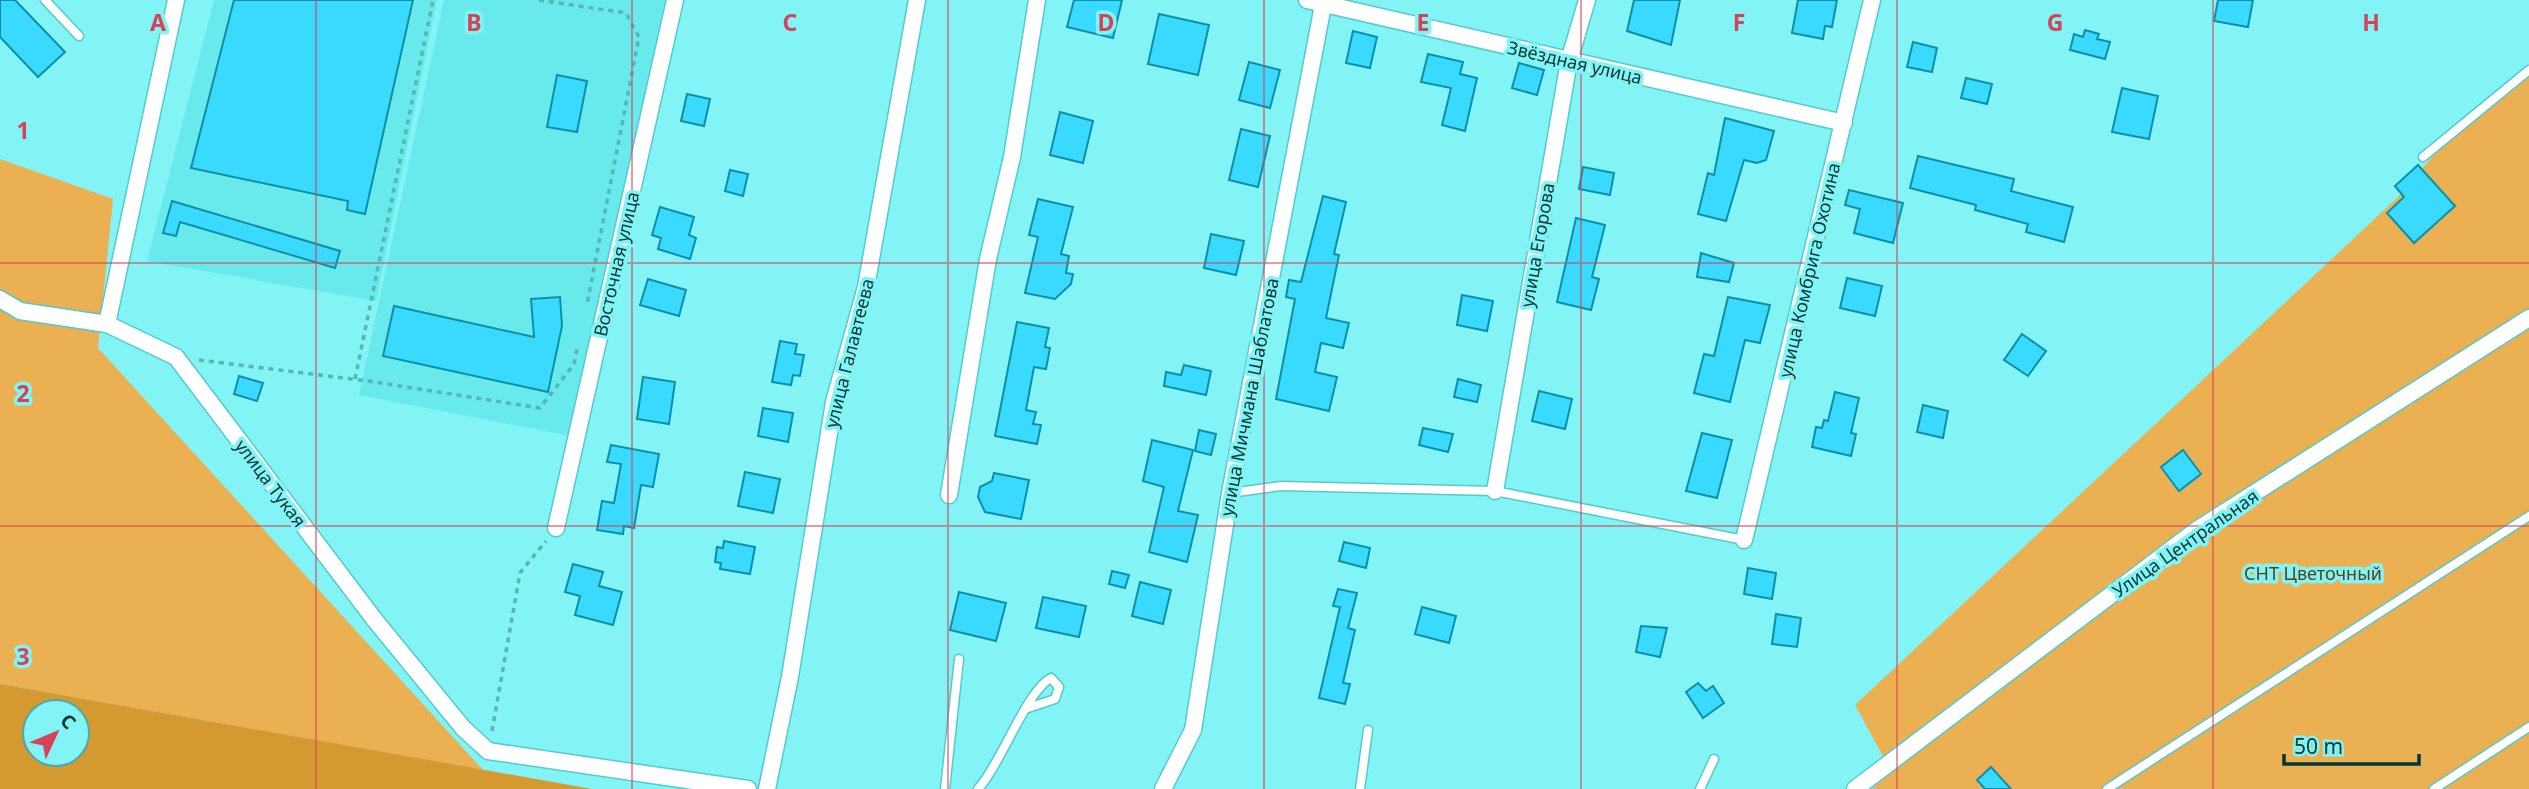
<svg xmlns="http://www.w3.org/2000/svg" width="2529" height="789" font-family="'Noto Sans',sans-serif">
<rect width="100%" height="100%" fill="#82f4f6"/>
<!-- built -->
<g fill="#68eaed">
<path d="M214,0H437L376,301L147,261Z"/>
<path d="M444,0H665L571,436L359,395Z"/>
</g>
<!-- green -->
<g fill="#eab051">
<path d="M2529,74V789H1872L1891,771L1855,705L2397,198L2474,108Z"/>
<path d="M0,159L113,199L98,348L483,770L0,684Z"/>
</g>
<!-- forest -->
<path fill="#d49930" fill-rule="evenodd" d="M0,684L592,789H0ZM35,712H77V754H35Z"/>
<!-- building -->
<g fill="#39dafe" stroke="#0e8fa8" stroke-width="2">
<path d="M0,0H15L65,52L38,77L0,37Z"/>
<path d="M234,0H413L365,214L347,210L348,201L191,168Z"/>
<path d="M1074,0H1122L1113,38L1067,27Z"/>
<path d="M1634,0H1680L1671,45L1627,31Z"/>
<path d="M1798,0H1837L1832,27L1825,26L1823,39L1792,33Z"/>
<path d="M2218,0H2253L2248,27L2214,21Z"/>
<path d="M1159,14L1209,25L1198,75L1148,64Z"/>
<path d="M2085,30L2099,34L2097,39L2110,42L2105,59L2070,50L2074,34L2083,37Z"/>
<path d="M1353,31L1377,37L1370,68L1346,63Z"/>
<path d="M1913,42L1937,48L1932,72L1907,67Z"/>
<path d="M1428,54L1463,62L1460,74L1477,78L1465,131L1442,125L1451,88L1421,82Z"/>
<path d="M1249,62L1280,70L1270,108L1239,100Z"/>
<path d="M1519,63L1544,70L1537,95L1512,88Z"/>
<path d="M557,75L587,81L577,132L547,127Z"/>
<path d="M1966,78L1992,84L1987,104L1961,98Z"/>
<path d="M2122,88L2158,96L2149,139L2112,132Z"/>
<path d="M687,94L710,99L704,126L681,121Z"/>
<path d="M1060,112L1093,121L1083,163L1050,155Z"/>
<path d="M1725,118L1774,131L1766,160L1757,163L1744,160L1726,221L1698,214L1708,173L1714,175Z"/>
<path d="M1241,129L1270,136L1258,187L1229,180Z"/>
<path d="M1918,156L2014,179L2011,191L2073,207L2064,242L2026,232L2028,224L1975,210L1976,205L1910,188Z"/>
<path d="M2418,165L2455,206L2414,243L2387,213L2404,197L2395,186Z"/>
<path d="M1583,167L1614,173L1610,195L1579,189Z"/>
<path d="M730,170L748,174L743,196L725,191Z"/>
<path d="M1849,190L1903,203L1893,243L1854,233L1860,209L1845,205Z"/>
<path d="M1323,196L1346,202L1334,254L1339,255L1326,318L1349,323L1343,348L1321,343L1315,372L1337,377L1329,411L1276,399L1295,299L1286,297L1289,280L1301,282Z"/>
<path d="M1038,199L1073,207L1061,254L1069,256L1066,273L1073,274L1071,284L1055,299L1025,293L1038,237L1029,235Z"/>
<path d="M172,201L340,251L335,268L180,222L176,236L163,233Z"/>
<path d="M660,207L694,217L689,235L696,238L690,259L658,249L661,238L652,235Z"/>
<path d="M1576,218L1605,225L1592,277L1599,279L1591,310L1557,302Z"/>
<path d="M1211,234L1244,241L1236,275L1204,268Z"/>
<path d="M1701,253L1734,263L1729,282L1697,277Z"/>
<path d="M1847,278L1882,286L1875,316L1840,308Z"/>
<path d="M648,279L686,290L679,316L640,305Z"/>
<path d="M1462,295L1493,301L1487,331L1457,325Z"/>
<path d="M560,297L562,326L548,392L383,356L394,306L534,337L531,299Z"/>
<path d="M1728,297L1770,305L1760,343L1745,340L1730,402L1694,393L1704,354L1714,356Z"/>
<path d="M1017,322L1049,328L1045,347L1050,348L1046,369L1034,367L1026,410L1036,412L1033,424L1041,425L1037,444L995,436Z"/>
<path d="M2022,334L2046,351L2028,376L2004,360Z"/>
<path d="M780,341L797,344L795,354L804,355L800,376L793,375L791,385L772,382Z"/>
<path d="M1184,365L1211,371L1206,395L1164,386L1166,372L1181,375Z"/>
<path d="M239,376L263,383L257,401L234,394Z"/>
<path d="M643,377L675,382L669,424L637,419Z"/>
<path d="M1458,379L1481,385L1477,402L1454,397Z"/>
<path d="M1539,391L1572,399L1565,429L1532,421Z"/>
<path d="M1835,392L1859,398L1851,433L1856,434L1851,456L1812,447L1816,427L1822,428L1824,420L1828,421Z"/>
<path d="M1923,405L1948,411L1943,438L1917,432Z"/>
<path d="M763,408L793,413L788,442L758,436Z"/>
<path d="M1423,428L1453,434L1448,452L1419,445Z"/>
<path d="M1199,430L1216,434L1211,455L1195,451Z"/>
<path d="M1702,433L1732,440L1717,498L1686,491Z"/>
<path d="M1152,440L1193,450L1178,511L1198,515L1187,562L1149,552L1164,487L1143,481Z"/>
<path d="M611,445L659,454L653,487L641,485L634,528L624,526L623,534L597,530L602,501L614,503L621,464L607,462Z"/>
<path d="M2183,450L2201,474L2179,491L2161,467Z"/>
<path d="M745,472L780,479L773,513L738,506Z"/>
<path d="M994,473L1029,480L1021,519L985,512L978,497L980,487L992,481Z"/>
<path d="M724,541L755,547L750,574L720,569L721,563L715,562L717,547L723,548Z"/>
<path d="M1344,542L1370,548L1366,568L1339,561Z"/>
<path d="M573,564L603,572L599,586L622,592L613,625L575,615L580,596L565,592Z"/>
<path d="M1748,568L1776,573L1772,599L1744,594Z"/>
<path d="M1112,571L1129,575L1125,588L1109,584Z"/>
<path d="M1140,582L1171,590L1163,624L1132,616Z"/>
<path d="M1338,589L1357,593L1348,628L1355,630L1343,683L1350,684L1345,704L1319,698L1340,607L1333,606Z"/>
<path d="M959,592L1006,603L996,641L950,630Z"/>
<path d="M1043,597L1086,606L1079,637L1036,628Z"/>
<path d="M1422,607L1456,616L1449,643L1415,634Z"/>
<path d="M1776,614L1801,618L1797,647L1772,644Z"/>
<path d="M1641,626L1667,628L1660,657L1636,652Z"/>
<path d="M1698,683L1706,691L1713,686L1724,703L1703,718L1686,692Z"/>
<path d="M1991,767L2011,789H1985L1977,780Z"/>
</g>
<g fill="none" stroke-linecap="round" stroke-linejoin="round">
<defs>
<g id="service">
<path d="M45,0L79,36"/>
<path d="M2423,157L2529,70"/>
<path d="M1230,493L1281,486L1495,491L1744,540"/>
<path d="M945,789L959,659"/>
<path d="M978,789C1001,764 1027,690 1051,678L1059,687L1055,699L1028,708"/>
<path d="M1360,789L1368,730"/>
<path d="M1700,789L1714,759"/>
<path d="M2107,789L2529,516"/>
<path d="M2434,789L2529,727"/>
</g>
<g id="minor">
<path d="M1307,0L1844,123"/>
<path d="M0,299L20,311L107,324L176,357L374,619L463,728L488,751L748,789"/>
<path d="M107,324L176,0"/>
<path d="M1495,491L1569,61L1587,0"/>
<path d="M949,495L988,259L1012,157L1037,0"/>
<path d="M556,528L675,0"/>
<path d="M1744,540L1872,0"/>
<path d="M767,789L790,677L834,402L866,287L917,0"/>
<path d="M1163,789L1193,730L1230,493L1324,0"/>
<path d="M1855,789L2198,529L2529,318"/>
</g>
</defs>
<!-- service casing -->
<use href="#service" stroke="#55cacc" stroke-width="11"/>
<!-- minor casing -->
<use href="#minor" stroke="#55cacc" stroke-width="19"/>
<!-- path -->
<g stroke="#57b5b7" stroke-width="3.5" stroke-dasharray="5 5" stroke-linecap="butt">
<path d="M539,0L626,13L639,37L587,304"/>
<path d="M199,360L368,381L540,408L574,364L577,349"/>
<path d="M355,379L433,0"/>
<path d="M492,731L520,573L546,541"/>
</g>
<!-- service -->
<use href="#service" stroke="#fff" stroke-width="8"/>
<!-- minor -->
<use href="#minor" stroke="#fff" stroke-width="16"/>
</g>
<!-- grid -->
<path fill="none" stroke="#d44357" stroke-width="2" stroke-opacity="0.55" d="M316,0V789M632,0V789M948,0V789M1264,0V789M1581,0V789M1897,0V789M2213,0V789M0,263H2529M0,526H2529"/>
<g text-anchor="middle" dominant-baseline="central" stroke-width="7" stroke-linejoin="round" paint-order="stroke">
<!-- street labels -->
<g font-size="18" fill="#003738" stroke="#82f4f6">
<text transform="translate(1575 62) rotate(13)">Звёздная улица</text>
<text transform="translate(1537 245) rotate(-80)">улица Егорова</text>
<text transform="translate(616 264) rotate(-77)">Восточная улица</text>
<text transform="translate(1809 270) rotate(-77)">улица Комбрига Охотина</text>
<text transform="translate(849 353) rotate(-76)">улица Галавтеева</text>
<text transform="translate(1249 397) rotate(-79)">улица Мичмана Шаблатова</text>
<text transform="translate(271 483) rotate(53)">улица Тукая</text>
<text transform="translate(2185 543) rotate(-35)">Улица Центральная</text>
</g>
<!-- park labels -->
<g font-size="18" fill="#583f16" stroke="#82f4f6">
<text x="2313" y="573">СНТ Цветочный</text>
</g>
</g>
<g font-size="23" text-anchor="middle" font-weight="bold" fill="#d44357" stroke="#82f4f6" stroke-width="7" stroke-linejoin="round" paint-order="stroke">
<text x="158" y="31">A</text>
<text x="474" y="31">B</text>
<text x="790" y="31">C</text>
<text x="1106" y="31">D</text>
<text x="1423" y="31">E</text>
<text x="1739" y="31">F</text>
<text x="2055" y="31">G</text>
<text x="2371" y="31">H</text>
<text x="23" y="139">1</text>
<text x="23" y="402">2</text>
<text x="23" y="665">3</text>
</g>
<!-- north arrow -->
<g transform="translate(56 733) rotate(46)"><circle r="33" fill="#82f4f6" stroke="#4ea8aa" stroke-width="2"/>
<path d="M0-5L12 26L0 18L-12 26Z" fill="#d44357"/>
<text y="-10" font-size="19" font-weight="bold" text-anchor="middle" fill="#003738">С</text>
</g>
<!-- scale -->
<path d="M2284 754v10h135v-10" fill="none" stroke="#003738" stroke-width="3.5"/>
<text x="2294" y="754" font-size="21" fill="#003738" stroke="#82f4f6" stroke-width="5" paint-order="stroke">50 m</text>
</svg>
